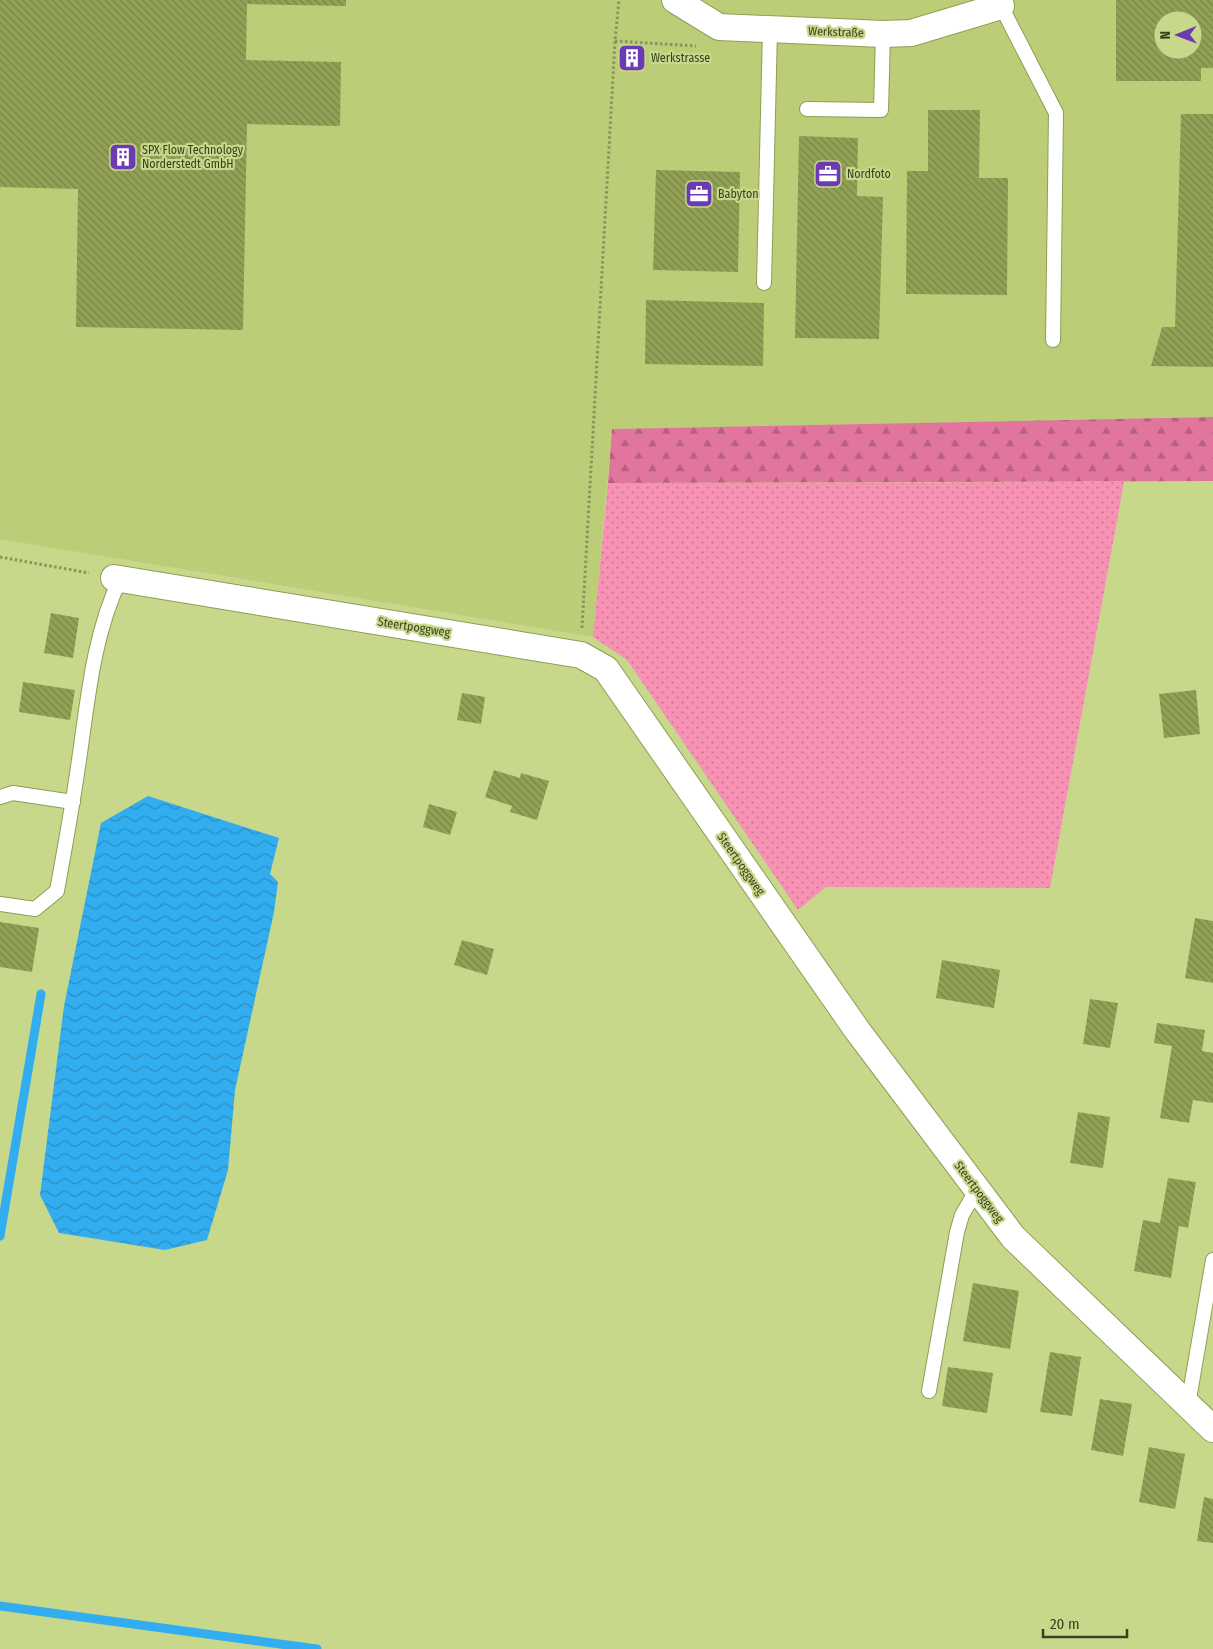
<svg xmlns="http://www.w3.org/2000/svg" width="1213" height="1649" font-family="'Fira Sans Condensed',sans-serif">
<defs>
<pattern id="grass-dots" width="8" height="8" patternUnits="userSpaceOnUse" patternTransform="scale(1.25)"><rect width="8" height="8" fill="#f792b5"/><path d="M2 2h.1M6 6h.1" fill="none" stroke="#c97993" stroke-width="1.8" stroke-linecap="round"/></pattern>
<pattern id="forest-firs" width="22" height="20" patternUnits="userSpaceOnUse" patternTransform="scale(1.25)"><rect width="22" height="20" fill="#e2759d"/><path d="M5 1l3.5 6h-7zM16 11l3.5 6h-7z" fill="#b8617f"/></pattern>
<pattern id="water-waves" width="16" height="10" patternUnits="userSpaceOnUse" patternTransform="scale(1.25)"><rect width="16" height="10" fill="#32adef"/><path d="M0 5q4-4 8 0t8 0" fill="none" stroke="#2b8ec1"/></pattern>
<pattern id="building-back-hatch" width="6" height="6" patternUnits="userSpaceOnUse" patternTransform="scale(1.25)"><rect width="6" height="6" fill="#92a156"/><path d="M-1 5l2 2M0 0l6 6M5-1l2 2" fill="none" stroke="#788547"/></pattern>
</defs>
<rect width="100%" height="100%" fill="#c8d88b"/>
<!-- built -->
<path fill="#bccd78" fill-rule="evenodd" d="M0,0H1213V417L612,429L593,637L0,539ZM1163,20H1193V50H1163Z"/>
<!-- grass -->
<path fill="url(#grass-dots)" d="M1124,482L1050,888L826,887L798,910L627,660L593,637L608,483Z"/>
<!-- forest -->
<path fill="url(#forest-firs)" d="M1213,417V481L608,483L612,429Z"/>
<!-- water -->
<path fill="url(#water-waves)" d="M148,796L279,838L270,874L278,882L274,912L235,1090L228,1170L207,1240L165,1250L59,1233L40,1195L64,1006L101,823Z"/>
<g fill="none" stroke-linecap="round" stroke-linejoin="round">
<!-- stream -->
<g stroke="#32adef" stroke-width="9">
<path d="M0,1236L41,994"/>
<path d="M0,1606L317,1649"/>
</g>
</g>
<!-- building -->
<g fill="url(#building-back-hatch)" fill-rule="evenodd">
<path d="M0,0H346V6L247,4L246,60L341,62L340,126L247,124L243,330L76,327L78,189L0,187Z"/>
<path d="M1116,0H1213V68H1201V81H1116ZM1163,20H1193V50H1163Z"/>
<path d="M625,47L641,48L640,68L624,67Z"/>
<path d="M928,110H980L979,178H1008L1007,295L906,294L907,171H928Z"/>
<path d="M1181,114H1213V367L1151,366L1162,327H1175Z"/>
<path d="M799,136L858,138L857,196L883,197L879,339L795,338Z"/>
<path d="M656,170L740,172L738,272L653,270Z"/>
<path d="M646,300L764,303L763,366L645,364Z"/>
<path d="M51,613L79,618L73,658L44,653Z"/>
<path d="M23,682L75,690L70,720L19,712Z"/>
<path d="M1196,690L1200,734L1164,738L1159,694Z"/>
<path d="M462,693L485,697L481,724L457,720Z"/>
<path d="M494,770L520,778L521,773L549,781L537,820L510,812L512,806L485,797Z"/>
<path d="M429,804L457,812L450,835L423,827Z"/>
<path d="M1195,918L1213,921V983L1185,978Z"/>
<path d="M0,922L39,928L32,972L0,967Z"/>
<path d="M462,940L494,949L487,975L454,965Z"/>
<path d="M942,960L1000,970L994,1008L936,998Z"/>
<path d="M1090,999L1118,1003L1110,1048L1083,1044Z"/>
<path d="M1157,1023L1205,1030L1202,1051L1213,1053V1103L1193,1100L1189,1123L1160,1118L1172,1046L1154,1043Z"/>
<path d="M1078,1112L1110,1117L1103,1168L1070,1163Z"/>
<path d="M1168,1178L1196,1182L1188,1228L1179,1226L1171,1278L1134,1271L1143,1220L1160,1223Z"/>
<path d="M973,1283L1019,1291L1010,1349L963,1341Z"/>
<path d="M1050,1352L1081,1357L1072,1416L1040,1412Z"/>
<path d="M948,1367L993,1373L987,1413L942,1406Z"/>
<path d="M1100,1399L1132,1404L1123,1456L1091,1450Z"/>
<path d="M1149,1447L1185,1454L1175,1509L1139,1502Z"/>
<path d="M1204,1497L1213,1499V1543L1197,1541Z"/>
</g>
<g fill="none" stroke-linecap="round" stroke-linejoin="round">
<defs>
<g id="lane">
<path d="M1001,1V6L1056,113L1053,340"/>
<path d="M807,109L881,110L883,34"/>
<path d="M764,283L770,29"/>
<path d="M0,797L13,793L73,802"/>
<path d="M0,904L35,909L57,891C65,847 73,803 79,760C88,699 93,636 120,579"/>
<path d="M929,1391L957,1232L962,1215L977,1189"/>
<path d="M1188,1405L1213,1260"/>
</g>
<g id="street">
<path d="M675,0L719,27L883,34L911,33L1001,6"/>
<path d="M114,578L581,655L606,669L857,1030L1013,1237L1213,1429"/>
</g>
</defs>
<!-- lane casing -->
<use href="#lane" stroke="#8f9e53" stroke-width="16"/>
<!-- street casing -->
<use href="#street" stroke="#8f9e53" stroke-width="28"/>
<!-- path -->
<g stroke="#89945b" stroke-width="3" stroke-dasharray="2.5 2.5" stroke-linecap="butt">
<path d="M615,41L696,46"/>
<path d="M0,557L89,573"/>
<path d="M582,628L615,41L619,0"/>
</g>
<!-- lane -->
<use href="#lane" stroke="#fff" stroke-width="14"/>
<!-- street -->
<use href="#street" stroke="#fff" stroke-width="26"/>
</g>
<!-- icons -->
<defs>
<symbol id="building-square" viewBox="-11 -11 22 22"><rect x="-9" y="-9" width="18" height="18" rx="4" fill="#6c3bb2" stroke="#c8d88b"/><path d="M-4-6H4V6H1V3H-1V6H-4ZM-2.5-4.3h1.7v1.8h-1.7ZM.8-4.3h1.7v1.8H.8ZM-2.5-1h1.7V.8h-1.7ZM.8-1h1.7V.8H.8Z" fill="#fff"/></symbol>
<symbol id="office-square" viewBox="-11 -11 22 22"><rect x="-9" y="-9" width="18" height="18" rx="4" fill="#6c3bb2" stroke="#c8d88b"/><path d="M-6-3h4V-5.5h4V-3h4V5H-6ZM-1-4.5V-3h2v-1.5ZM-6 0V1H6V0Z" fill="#fff"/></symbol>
</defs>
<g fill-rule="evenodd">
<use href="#building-square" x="616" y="42" width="32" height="32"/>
<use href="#building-square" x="107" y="141" width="32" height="32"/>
<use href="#office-square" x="812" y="158" width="32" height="32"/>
<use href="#office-square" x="683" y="178" width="32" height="32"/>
</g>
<g text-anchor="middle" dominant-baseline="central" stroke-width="4.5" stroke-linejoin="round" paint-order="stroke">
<!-- street labels -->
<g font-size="12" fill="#393f1f" stroke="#c8d88b">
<text transform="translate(836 32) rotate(2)">Werkstraße</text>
<text transform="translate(414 627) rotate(9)">Steertpoggweg</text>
<text transform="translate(741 864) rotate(55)">Steertpoggweg</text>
<text transform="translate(979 1192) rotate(53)">Steertpoggweg</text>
</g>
<!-- poi labels -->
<g font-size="12" fill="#393f1f" stroke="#c8d88b" text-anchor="start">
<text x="651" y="58">Werkstrasse</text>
<text x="142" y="150">SPX Flow Technology<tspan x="142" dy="14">Norderstedt GmbH</tspan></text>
<text x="847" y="174">Nordfoto</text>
<text x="718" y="194">Babyton</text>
</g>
</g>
<!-- north arrow -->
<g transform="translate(1178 35) rotate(269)"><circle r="24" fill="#c8d88b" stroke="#8f9b60"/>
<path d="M0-4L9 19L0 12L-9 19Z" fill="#6c3bb2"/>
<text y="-8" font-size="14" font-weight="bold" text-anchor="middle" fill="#393f1f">N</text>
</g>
<!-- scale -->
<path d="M1043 1629v8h84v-8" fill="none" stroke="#393f1f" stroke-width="2.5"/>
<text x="1050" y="1629" font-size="15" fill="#393f1f" stroke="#c8d88b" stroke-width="4" paint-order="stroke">20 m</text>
</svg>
